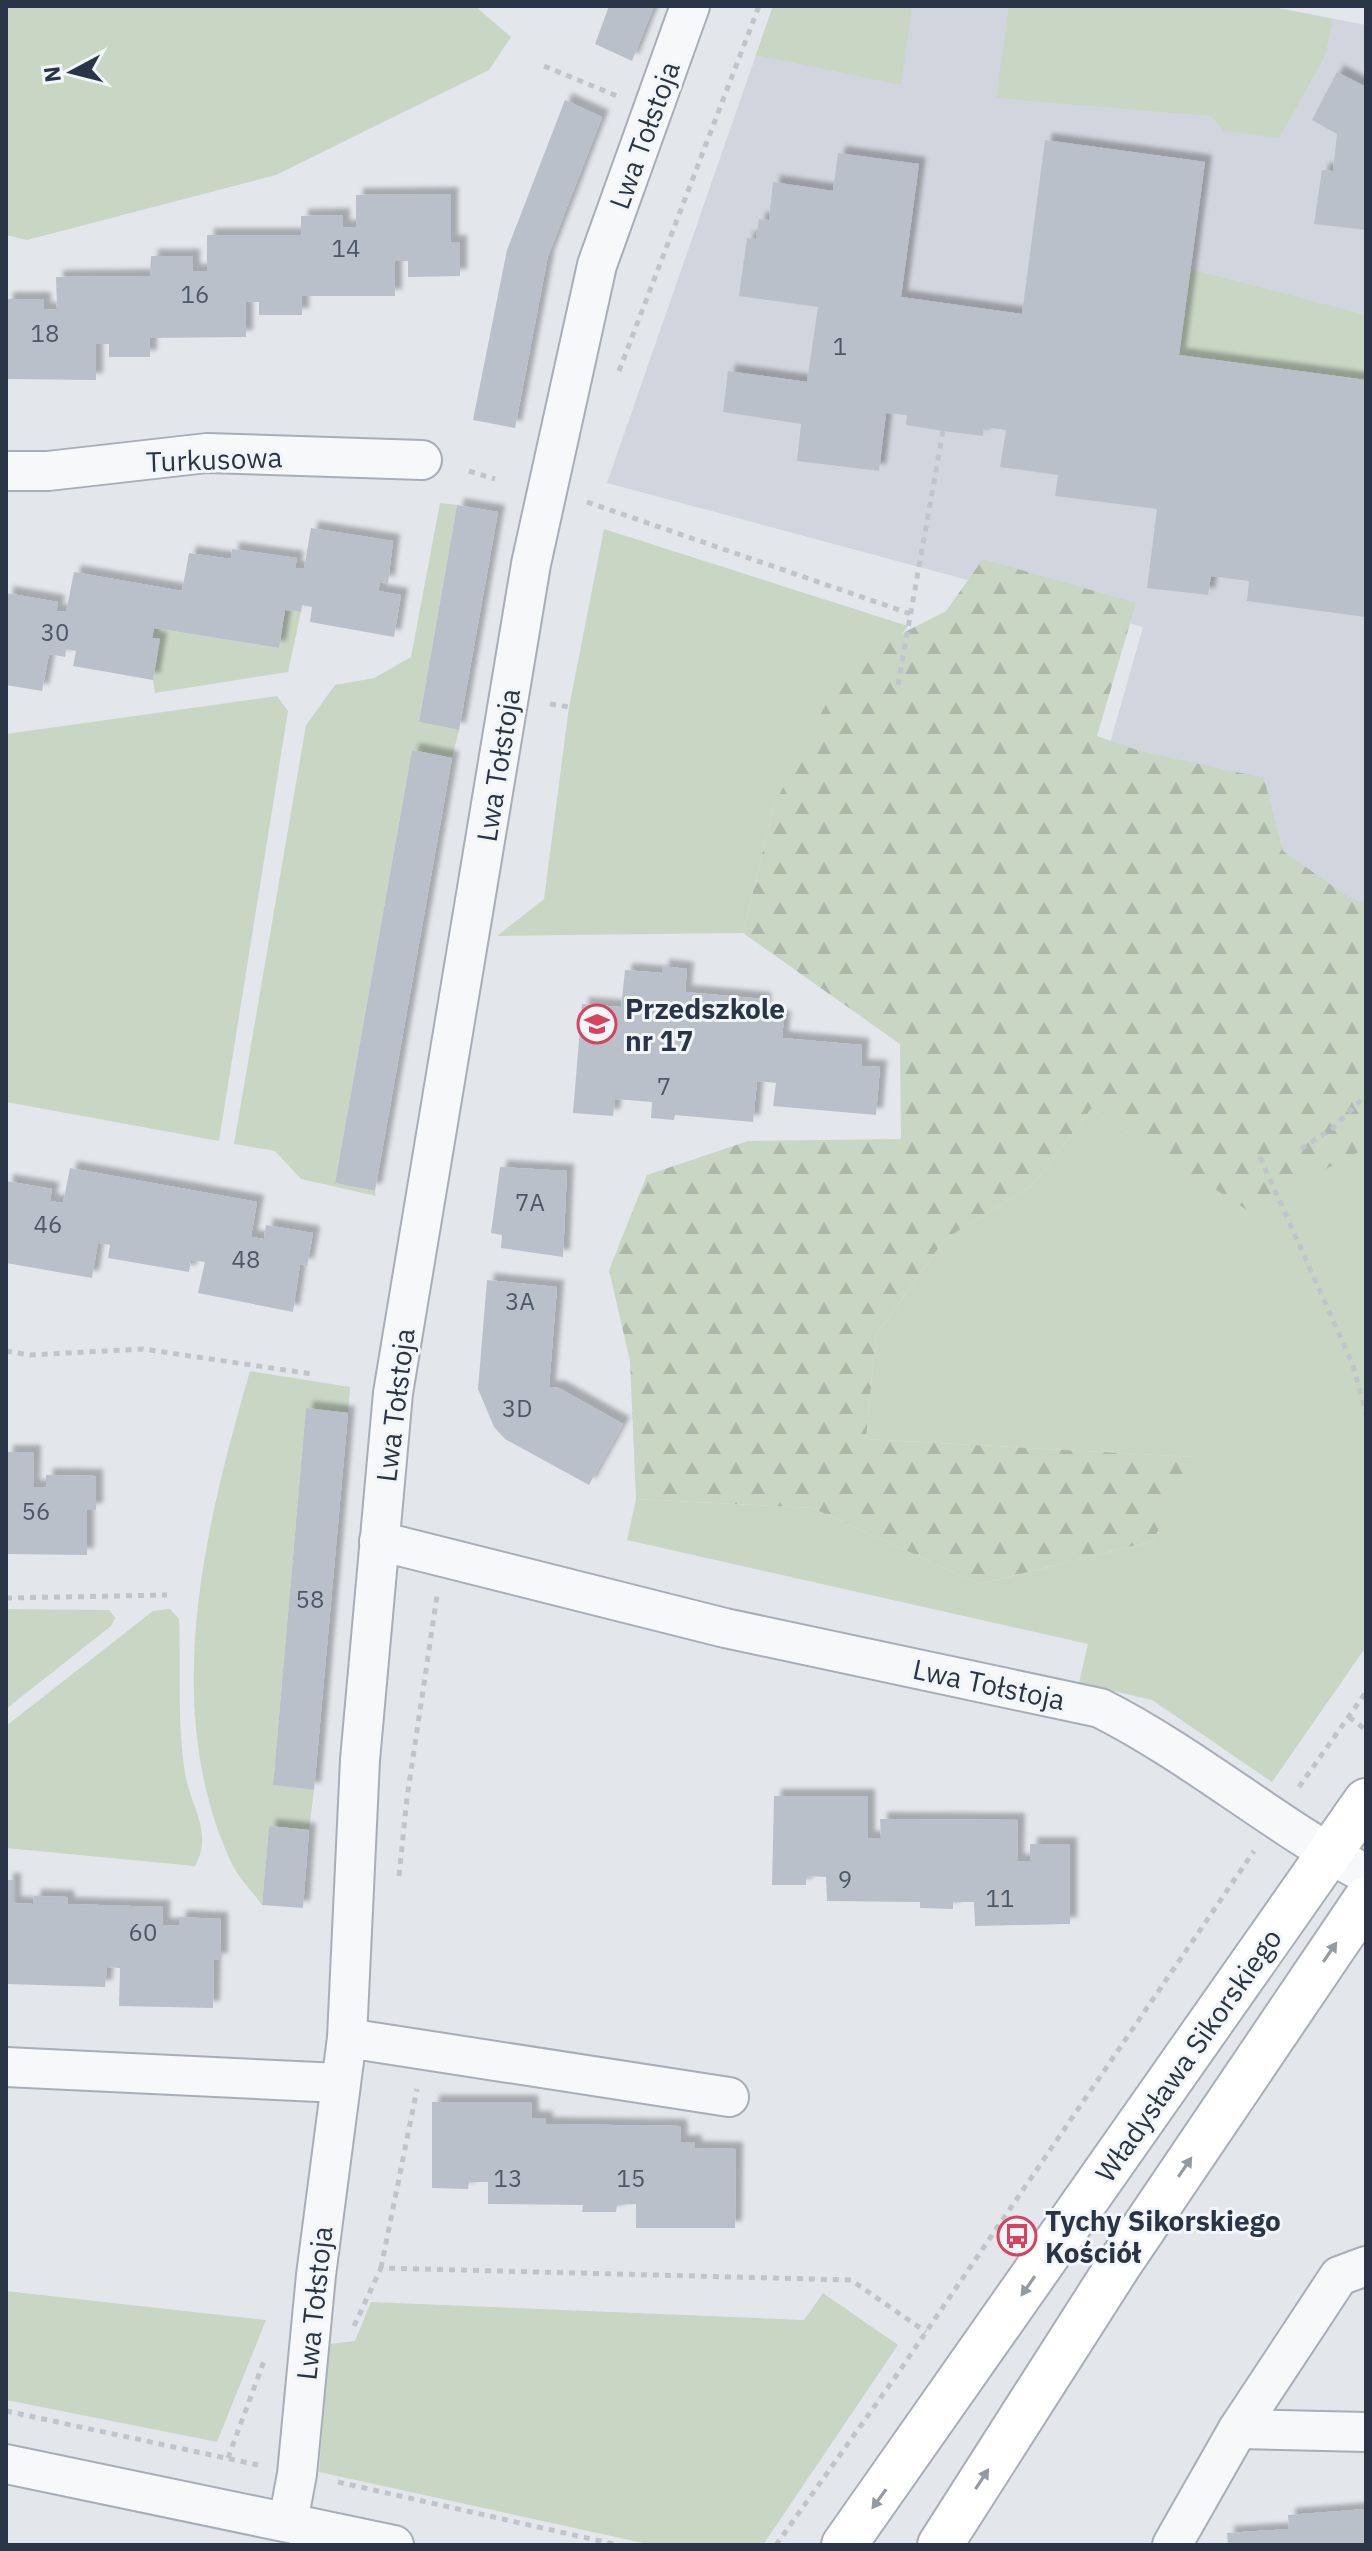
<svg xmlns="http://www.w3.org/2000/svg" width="1372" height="2551" font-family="'IBM Plex Sans',sans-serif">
<defs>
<pattern id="forest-firs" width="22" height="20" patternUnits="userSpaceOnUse" patternTransform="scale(2)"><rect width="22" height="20" fill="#c9d6c4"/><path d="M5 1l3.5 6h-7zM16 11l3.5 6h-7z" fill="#adb8aa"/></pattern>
<filter id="shadow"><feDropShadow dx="7" dy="-7" stdDeviation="2" flood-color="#0004"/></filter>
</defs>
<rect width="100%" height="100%" fill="#e3e7ec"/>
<!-- built -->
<path fill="#d1d6de" d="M773,6H1267L1366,25V998L1066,898L1143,627L607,483Z"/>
<!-- green -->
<g fill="#c9d6c4">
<path d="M6,6H475L511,37L489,70L276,175L27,240L6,235Z"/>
<path d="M773,6H912L901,85L756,55Z"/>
<path d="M1009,6H1267L1333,19L1325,56L1279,138L1224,131L1211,116L996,98Z"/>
<path d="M1190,269L1366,315V380L1179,355Z"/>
<path d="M440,503L457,505L419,722L459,730L452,758L412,750L335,1183L375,1191L376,1196L301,1179L275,1151L234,1144L306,725L335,685L374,678L411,657Z"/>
<path d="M604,529L908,626L774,805L743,933L497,936L544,899L569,707Z"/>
<path d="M285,610L301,612L288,672L155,693L153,680L159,639L152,638L154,628L279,648Z"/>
<path d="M277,696L288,711L219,1141L6,1102V734Z"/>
<path d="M1366,1024V1647L1272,1782L1152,1700L1079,1683L1088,1644L627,1540L636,1499L812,1508L980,1584L1153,1541L1193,1457L866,1439L876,1335L945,1239L1032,1186L1091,1109L1247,1209Z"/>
<path d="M250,1371L350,1387L348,1413L306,1409L273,1785L314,1790L309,1830L269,1826L262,1905C252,1891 237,1876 230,1860C160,1705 205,1527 250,1371Z"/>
<path d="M6,1609L109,1610L115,1618L111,1626L6,1709Z"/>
<path d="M170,1609L179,1619C181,1669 177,1723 185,1773C190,1806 214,1833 195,1866L6,1848V1726L153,1611Z"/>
<path d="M6,2291L266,2320L217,2442L6,2400Z"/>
<path d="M823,2293L898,2345L763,2545H652L319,2472L329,2344L355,2341L371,2302L804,2320Z"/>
</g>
<!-- forest -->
<path fill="url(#forest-firs)" d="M983,559L1136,603L1097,736L1140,751L1264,778L1283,851L1347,896L1366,905V1148L1247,1210L1091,1109L1032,1186L945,1239L876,1335L866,1439L1194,1457L1153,1541L980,1584L812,1508L636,1499L630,1361L609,1270L647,1175L748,1141L901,1139L900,1044L743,933L774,805L848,661L946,611Z"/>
<!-- building -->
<g fill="#bac0ca" filter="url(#shadow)">
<path d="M609,6H654L632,61L595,44Z"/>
<path d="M1337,72L1366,87V230L1314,224L1322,170L1333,171L1337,134L1312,120Z"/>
<path d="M565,100L602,117L548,256L515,428L473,420L507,250Z"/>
<path d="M1045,140L1205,162L1179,355L1366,380L1365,617L1247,601L1249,581L1211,576L1208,595L1147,588L1157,509L1055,496L1058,475L1000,467L1006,430L984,427L983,436L943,431L906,425L907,415L886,413L879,471L797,461L801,424L723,412L728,371L807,382L818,307L739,296L747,238L756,239L759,219L769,220L773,182L833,191L838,153L919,164L901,297L1022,314Z"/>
<path d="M451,194V242H460V276L408,277V261H395V296H302V315H259V302H246V337L150,338V357H109V344H96V380L6,379V299H44V309L57,310L56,277L150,276L151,256H193V271H207V235H301V216L343,215V227H356V195Z"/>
<path d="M457,505L498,512L459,730L419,722Z"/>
<path d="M311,528L393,541L388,583L380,582L378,591L401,595L394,637L310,622L312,607L302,605L301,612L285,610L279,648L154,628L152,638L160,639L153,680L73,666L76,651L66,649L65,657L49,654L42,691L6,685V593L58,602L56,611L66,612L74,572L182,591L189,553L231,559L232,549L297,558L295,568L304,569Z"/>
<path d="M412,750L452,758L375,1191L335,1183Z"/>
<path d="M662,966L687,969L685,992L764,999V1016L784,1018L782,1038L862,1045L861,1066L880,1067L876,1115L773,1106L776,1083L757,1081L753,1122L675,1115L674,1120L651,1118L652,1102L615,1099L613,1116L573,1113L582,1004L621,1007L625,970L662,973Z"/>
<path d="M500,1167L567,1171L563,1257L501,1248L502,1235L491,1233Z"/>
<path d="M70,1168L257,1202L251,1237L264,1239L266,1225L313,1233L307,1266L300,1264L293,1312L198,1293L205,1262L191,1260L189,1272L108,1258L110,1245L98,1243L92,1278L6,1263V1181L52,1189L50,1201L63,1203Z"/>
<path d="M487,1280L557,1287L549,1387L559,1388L623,1424L589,1485L505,1439L494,1427L478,1389Z"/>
<path d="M306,1408L348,1413L314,1790L273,1785Z"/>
<path d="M6,1452H34L33,1487H46V1475L96,1476V1510H87V1555L6,1554Z"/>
<path d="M774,1796H868V1838H881L880,1819L1018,1820L1017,1861H1030V1844H1070V1924L975,1926L974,1902H953V1909L920,1908V1902L827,1901L826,1877L806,1876V1885H772Z"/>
<path d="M269,1826L309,1830L303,1908L262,1905Z"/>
<path d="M6,1880H14V1903L33,1904L34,1896L67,1897L68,1904L163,1907V1925H179V1917L221,1919V1960H214L213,2008L119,2006L120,1968L107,1967L105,1987L6,1984Z"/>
<path d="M432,2102H531L532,2118H546V2124L680,2126L681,2142H695V2148L736,2149L735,2228H636V2204L617,2205L616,2212H582L583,2205L488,2204V2182H469L468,2189L432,2188Z"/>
<path d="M1366,2509V2545H1228L1227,2533L1289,2529L1288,2515Z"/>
</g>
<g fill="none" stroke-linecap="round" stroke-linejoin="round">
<defs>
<g id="street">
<path d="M6,471H48L207,453L422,460"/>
<path d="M379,1541L725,1628L1100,1708C1193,1755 1274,1825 1366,1874"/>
<path d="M347,2038L729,2097"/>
<path d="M6,2067L339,2083"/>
<path d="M1238,2429L1366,2432"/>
<path d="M6,2464L394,2545"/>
<path d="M288,2522L297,2474L316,2275L347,2038L360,1760L393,1393L531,564L597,265L690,6"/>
<path d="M1172,2545L1238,2429L1339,2276L1366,2266"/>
</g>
<g id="secondary">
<path d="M844,2545L1366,1801"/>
<path d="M940,2545L1118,2266L1366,1899"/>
</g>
</defs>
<!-- street casing -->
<use href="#street" stroke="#a7aeb7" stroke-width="42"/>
<!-- secondary casing -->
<use href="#secondary" stroke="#a7aeb7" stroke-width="48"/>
<!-- path -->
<g stroke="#c1c5cb" stroke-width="5" stroke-dasharray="6 6" stroke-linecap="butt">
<path d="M544,66L617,96"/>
<path d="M619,371L759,6"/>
<path d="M469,471L495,479"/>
<path d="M587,502L911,614"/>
<path d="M898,685L943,431"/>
<path d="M550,704L569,707"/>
<path d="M1301,1149L1333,1128L1366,1095"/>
<path d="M1260,1157L1353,1365L1366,1414"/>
<path d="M6,1351L30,1355L143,1349L312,1374"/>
<path d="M6,1598L167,1595"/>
<path d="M1349,1717L1366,1730"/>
<path d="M1299,1787L1366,1692"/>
<path d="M399,1876L407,1798L437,1596"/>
<path d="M381,2268L417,2089"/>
<path d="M354,2326L381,2268L851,2280L926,2332"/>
<path d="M6,2411L258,2465"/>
<path d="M228,2458L264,2361"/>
<path d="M338,2482L618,2545"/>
<path d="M776,2545L896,2376L1254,1851"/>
</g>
<!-- street -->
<use href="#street" stroke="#f6f8fa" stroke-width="38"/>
<!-- secondary -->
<use href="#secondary" stroke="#fff" stroke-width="44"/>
</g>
<!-- one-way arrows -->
<defs><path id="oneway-solid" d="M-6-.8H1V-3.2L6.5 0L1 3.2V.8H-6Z" transform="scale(2)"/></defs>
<g fill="#949aa2">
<use href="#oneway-solid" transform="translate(1330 1952) rotate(-56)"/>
<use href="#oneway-solid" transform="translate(1185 2167) rotate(-56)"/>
<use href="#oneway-solid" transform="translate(1028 2286) rotate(125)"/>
<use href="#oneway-solid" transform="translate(982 2479) rotate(-57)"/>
<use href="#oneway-solid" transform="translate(879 2499) rotate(126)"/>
</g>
<!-- icons -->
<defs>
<symbol id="school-ring" viewBox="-11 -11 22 22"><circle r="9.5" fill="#f3f6f9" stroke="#d8425d" stroke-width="1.5"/><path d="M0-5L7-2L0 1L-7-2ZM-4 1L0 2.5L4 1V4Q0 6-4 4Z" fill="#d8425d"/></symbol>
<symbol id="bus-ring" viewBox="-11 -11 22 22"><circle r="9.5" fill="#f3f6f9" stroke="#d8425d" stroke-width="1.5"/><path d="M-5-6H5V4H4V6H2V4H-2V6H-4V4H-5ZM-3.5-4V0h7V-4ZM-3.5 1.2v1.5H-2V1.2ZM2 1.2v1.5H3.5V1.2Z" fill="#d8425d"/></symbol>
</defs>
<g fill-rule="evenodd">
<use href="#school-ring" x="575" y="1002" width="44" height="44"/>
<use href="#bus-ring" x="995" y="2214" width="44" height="44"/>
</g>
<g text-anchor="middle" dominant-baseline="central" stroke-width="6" stroke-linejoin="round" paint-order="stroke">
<!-- number labels -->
<g font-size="24" fill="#4d5867">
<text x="346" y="248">14</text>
<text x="195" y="294">16</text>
<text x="45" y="333">18</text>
<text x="840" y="346">1</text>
<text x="55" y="632">30</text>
<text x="664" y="1086">7</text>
<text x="530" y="1202">7A</text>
<text x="48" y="1224">46</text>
<text x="246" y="1259">48</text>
<text x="520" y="1301">3A</text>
<text x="517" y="1408">3D</text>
<text x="36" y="1511">56</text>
<text x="310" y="1599">58</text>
<text x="845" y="1879">9</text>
<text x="1000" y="1898">11</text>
<text x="143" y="1932">60</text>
<text x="508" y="2178">13</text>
<text x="631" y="2178">15</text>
</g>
<!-- street labels -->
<g font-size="28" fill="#293546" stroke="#f3f6f9">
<text transform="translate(644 135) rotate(-70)">Lwa Tołstoja</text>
<text transform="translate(214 459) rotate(-2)">Turkusowa</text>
<text transform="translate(498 765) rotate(-81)">Lwa Tołstoja</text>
<text transform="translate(395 1405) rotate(-83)">Lwa Tołstoja</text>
<text transform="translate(989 1684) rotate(12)">Lwa Tołstoja</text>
<text transform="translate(1188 2055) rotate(-55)">Władysława Sikorskiego</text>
<text transform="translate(314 2303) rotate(-84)">Lwa Tołstoja</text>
</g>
<!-- poi labels -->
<g font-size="28" font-weight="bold" fill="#293546" stroke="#f3f6f9" text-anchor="start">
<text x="625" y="1008">Przedszkole<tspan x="625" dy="32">nr 17</tspan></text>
<text x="1045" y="2220">Tychy Sikorskiego<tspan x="1045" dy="32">Kościół</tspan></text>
</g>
</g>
<!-- border -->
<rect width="1372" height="2551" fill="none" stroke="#293546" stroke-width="16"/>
<!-- north arrow -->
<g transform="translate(72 72) rotate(263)" stroke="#f3f6f9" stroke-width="6" paint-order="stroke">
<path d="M0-6L14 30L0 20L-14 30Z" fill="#293546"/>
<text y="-12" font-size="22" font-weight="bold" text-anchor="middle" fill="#293546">N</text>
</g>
</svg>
